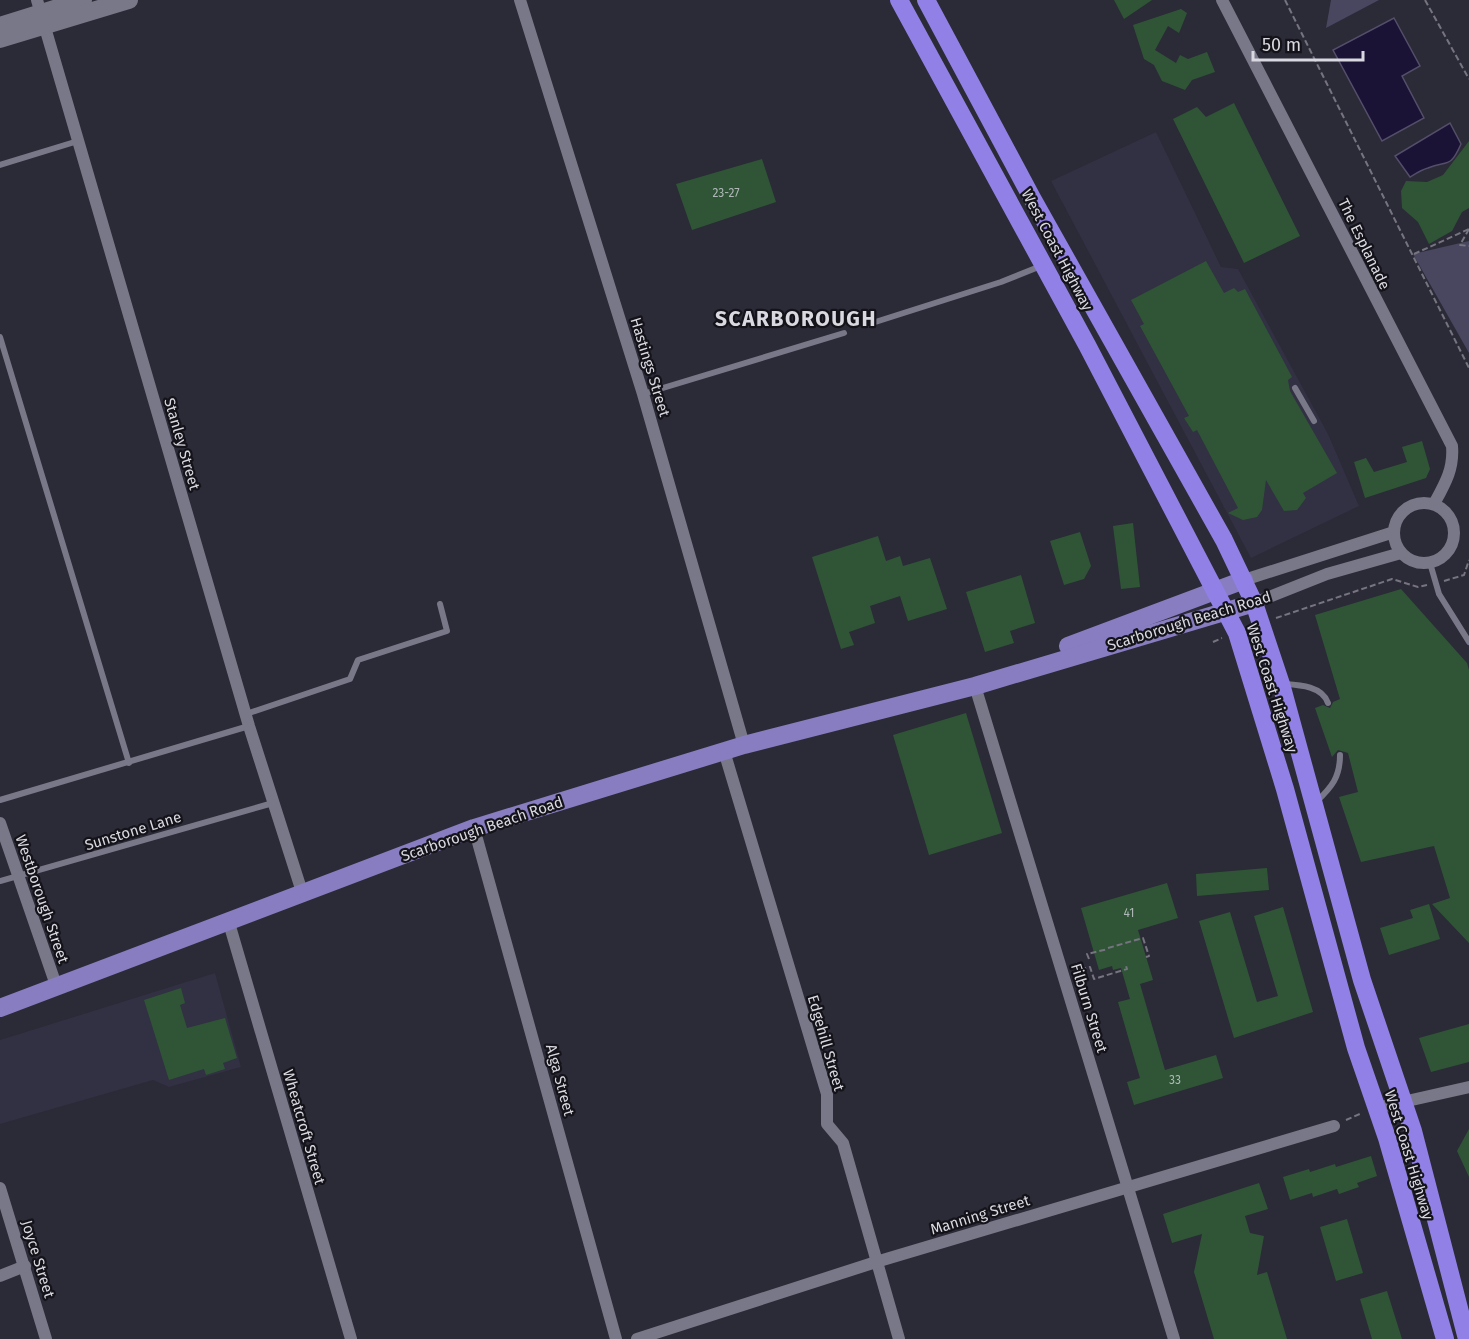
<svg xmlns="http://www.w3.org/2000/svg" width="1469" height="1339" font-family="'Fira Sans',sans-serif">
<rect width="100%" height="100%" fill="#2b2a37"/>
<!-- built -->
<g fill="#323043">
<path d="M1156,132L1221,267L1238,269L1328,434L1359,506L1251,558L1051,181Z"/>
<path d="M215,973L241,1067L169,1087L153,1080L0,1124V1040Z"/>
</g>
<!-- green -->
<g fill="#494660">
<path d="M1331,0H1379L1326,28Z"/>
<path d="M1469,241V353L1413,254Z"/>
</g>
<!-- water -->
<g fill="#1a1336" stroke="#544e6a" stroke-width="1.5">
<path d="M1394,18L1420,66L1402,76L1424,118L1382,141L1333,50Z"/>
<path d="M1450,123L1461,144C1450,169 1448,160 1428,168C1421,170 1415,174 1410,177L1395,156Z"/>
</g>
<!-- building -->
<g fill="#2f5536">
<path d="M1114,0H1152L1124,19Z"/>
<path d="M1181,9L1187,13L1179,33L1168,26L1155,50L1176,63L1180,55L1188,59L1207,52L1215,72L1192,80L1185,90L1162,81L1154,65L1144,59L1133,25Z"/>
<path d="M1234,103L1300,236L1244,263L1173,119L1197,107L1206,117Z"/>
<path d="M1469,141V208L1462,212L1452,231L1429,244L1418,222L1402,208L1401,191L1406,181L1427,182L1443,175Z"/>
<path d="M762,159L776,202L692,230L676,184Z"/>
<path d="M1206,261L1224,293L1234,288L1238,292L1245,289L1292,377L1288,380L1290,391L1337,473L1303,493L1306,498L1297,510L1284,511L1266,480L1262,510L1257,517L1243,520L1228,513L1238,508L1197,430L1193,432L1184,418L1189,416L1140,326L1144,324L1131,300Z"/>
<path d="M1422,441L1430,469L1426,478L1365,498L1354,462L1366,458L1374,472L1407,462L1402,447Z"/>
<path d="M1133,523L1140,587L1121,589L1113,526Z"/>
<path d="M1080,532L1091,566L1084,579L1064,585L1050,541Z"/>
<path d="M878,536L886,561L900,556L903,566L930,558L947,609L908,621L900,596L870,606L875,623L849,632L854,645L841,649L812,557Z"/>
<path d="M1021,575L1035,623L1010,631L1014,643L985,652L966,592Z"/>
<path d="M1401,589L1467,663L1469,670V943L1432,904L1450,898L1434,846L1361,862L1339,797L1358,792L1348,753L1338,750L1332,757L1315,708L1323,705L1330,708L1333,702L1340,699L1315,615Z"/>
<path d="M966,713L1002,833L929,855L893,735Z"/>
<path d="M1267,868L1269,890L1197,896L1196,874Z"/>
<path d="M1167,883L1178,918L1138,930L1153,980L1140,984L1165,1070L1216,1055L1223,1078L1134,1105L1127,1082L1140,1078L1118,1002L1130,999L1121,968L1113,970L1112,966L1099,970L1081,908Z"/>
<path d="M1429,904L1440,939L1389,955L1380,928L1413,918L1410,910Z"/>
<path d="M1283,907L1313,1012L1234,1038L1199,921L1230,912L1257,1002L1278,996L1254,916Z"/>
<path d="M181,988L185,1003L180,1005L187,1028L225,1018L237,1058L223,1063L225,1069L206,1075L204,1069L169,1080L144,1000Z"/>
<path d="M1469,1024V1062L1431,1072L1419,1038Z"/>
<path d="M1469,1129V1177L1457,1151Z"/>
<path d="M1371,1156L1377,1176L1357,1183L1359,1187L1339,1194L1337,1189L1313,1197L1312,1193L1290,1200L1283,1177L1309,1169L1310,1172L1335,1164L1336,1167Z"/>
<path d="M1259,1183L1268,1209L1245,1216L1250,1233L1264,1236L1257,1275L1267,1272L1287,1339H1214L1194,1272L1202,1234L1172,1243L1163,1214Z"/>
<path d="M1347,1219L1363,1273L1336,1281L1320,1227Z"/>
<path d="M1387,1291L1402,1339H1372L1360,1299Z"/>
</g>
<g fill="none" stroke-linecap="round" stroke-linejoin="round">
<!-- path -->
<g stroke="#75747f" stroke-width="2" stroke-dasharray="6 3" stroke-linecap="butt">
<path d="M1285,0L1469,368"/>
<path d="M1425,0L1469,79"/>
<path d="M1469,229L1460,245L1469,246"/>
<path d="M1414,254L1469,229"/>
<path d="M1444,581L1464,575L1469,560"/>
<path d="M1276,618L1392,579L1418,587L1427,585"/>
<path d="M1213,642L1222,638"/>
<path d="M1108,948L1143,938L1149,956L1146,957"/>
<path d="M1089,959L1087,954L1108,949"/>
<path d="M1076,963L1079,970L1090,967L1094,979L1127,969L1126,966"/>
<path d="M1346,1120L1362,1113"/>
</g>
<!-- lane -->
<g stroke="#797888" stroke-width="6">
<path d="M0,165L78,141"/>
<path d="M869,324L1001,282L1041,266"/>
<path d="M0,337L129,763"/>
<path d="M1295,388L1314,421"/>
<path d="M643,394L844,333"/>
<path d="M1430,563L1439,594L1469,642"/>
<path d="M1284,684C1299,685 1322,686 1328,703"/>
<path d="M246,714L350,679L358,660L447,631L440,604"/>
<path d="M0,800L249,726"/>
<path d="M1316,802C1332,787 1340,777 1340,755"/>
<path d="M0,881L273,803"/>
</g>
<!-- street -->
<g stroke="#797888" stroke-width="12">
<path d="M37,0L249,726L303,895"/>
<path d="M520,0L643,394L744,745"/>
<path d="M1222,0L1452,446C1454,469 1445,484 1434,504"/>
<circle cx="1424" cy="533" r="30"/>
<path d="M1244,580L1394,532"/>
<path d="M1254,603L1327,574L1401,553"/>
<path d="M975,686L1174,1339"/>
<path d="M724,751L827,1094V1124L843,1143L899,1339"/>
<path d="M0,823L56,985"/>
<path d="M474,828L616,1339"/>
<path d="M229,923L351,1339"/>
<path d="M1376,1108L1469,1087"/>
<path d="M0,1188L46,1339"/>
<path d="M0,1276L25,1266"/>
<path d="M637,1339L876,1262L1334,1126"/>
</g>
<!-- secondary -->
<g stroke="#797888" stroke-width="18">
<path d="M0,26L83,0"/>
<path d="M0,39L129,0"/>
</g>
<!-- primary -->
<g stroke="#877dc0" stroke-width="18">
<path d="M1068,646L1244,580"/>
<path d="M0,1008L474,828L744,745L975,686L1254,603"/>
</g>
<!-- highway -->
<g stroke="#9180e5" stroke-width="18">
<path d="M899,0L1087,345L1237,633L1285,789L1356,1048L1387,1138L1445,1339"/>
<path d="M926,0L1032,198L1224,540L1254,603L1281,684L1362,980L1413,1131L1467,1339"/>
</g>
</g>
<g text-anchor="middle" dominant-baseline="central" stroke-width="4.5" stroke-linejoin="round" paint-order="stroke">
<!-- number labels -->
<g font-size="12" fill="#afb8b7">
<text x="726" y="193">23-27</text>
<text x="1129" y="913">41</text>
<text x="1175" y="1080">33</text>
</g>
<!-- street labels -->
<g font-size="15" fill="#dad9e2" stroke="#141319">
<text transform="translate(1364 244) rotate(64)">The Esplanade</text>
<text transform="translate(1057 250) rotate(62)">West Coast Highway</text>
<text transform="translate(650 367) rotate(73)">Hastings Street</text>
<text transform="translate(182 444) rotate(74)">Stanley Street</text>
<text transform="translate(1189 621) rotate(-17)">Scarborough Beach Road</text>
<text transform="translate(1272 688) rotate(72)">West Coast Highway</text>
<text transform="translate(482 829) rotate(-19)">Scarborough Beach Road</text>
<text transform="translate(133 831) rotate(-17)">Sunstone Lane</text>
<text transform="translate(42 899) rotate(71)">Westborough Street</text>
<text transform="translate(1089 1008) rotate(73)">Filburn Street</text>
<text transform="translate(826 1043) rotate(74)">Edgehill Street</text>
<text transform="translate(560 1080) rotate(75)">Alga Street</text>
<text transform="translate(304 1127) rotate(74)">Wheatcroft Street</text>
<text transform="translate(1409 1155) rotate(73)">West Coast Highway</text>
<text transform="translate(980 1215) rotate(-17)">Manning Street</text>
<text transform="translate(38 1259) rotate(73)">Joyce Street</text>
</g>
<!-- district labels -->
<g font-size="21" font-weight="bold" letter-spacing="1.5" fill="#dad9e2" stroke="#141319">
<text x="796" y="319">SCARBOROUGH</text>
</g>
</g>
<!-- scale -->
<path d="M1253 51v9h110v-9" fill="none" stroke="#dad9e2" stroke-width="3"/>
<text x="1262" y="51" font-size="18" fill="#dad9e2" stroke="#141319" stroke-width="4.5" paint-order="stroke">50 m</text>
</svg>
